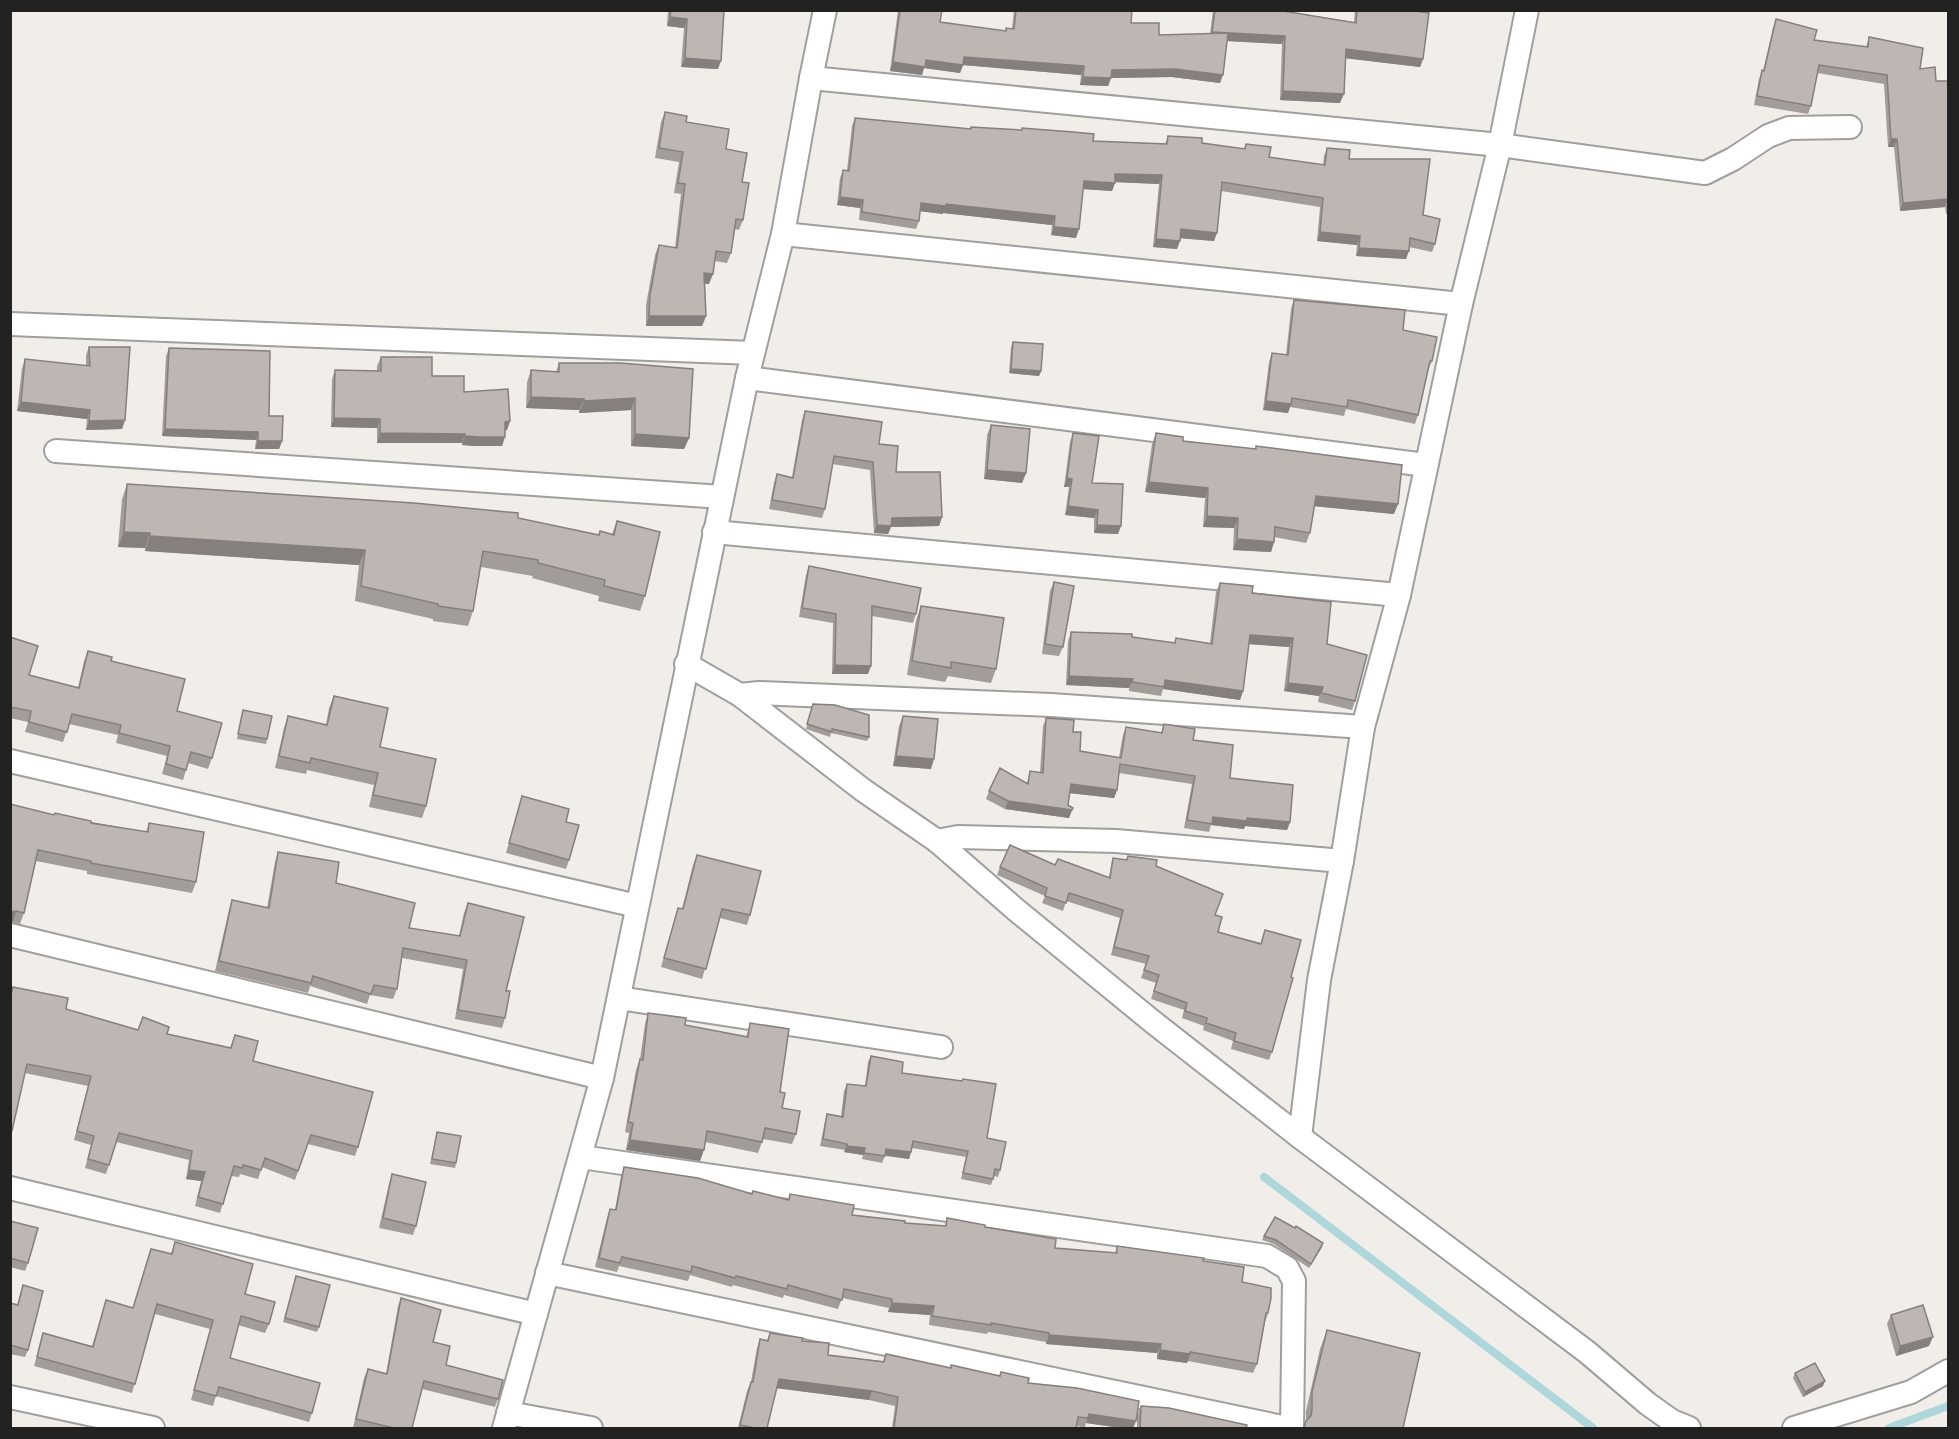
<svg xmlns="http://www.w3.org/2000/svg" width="1959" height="1439" font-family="'DM Sans',sans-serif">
<rect width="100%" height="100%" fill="#f1ede9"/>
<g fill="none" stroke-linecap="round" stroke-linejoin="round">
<!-- stream -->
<g stroke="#add7db" stroke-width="8">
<path d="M1264,1177L1593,1428"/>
<path d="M1889,1428L1948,1406"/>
</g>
<defs>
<g id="street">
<path d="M811,78L1500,145L1705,173L1733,159L1768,136L1789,128L1850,127"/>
<path d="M783,234L1461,304"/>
<path d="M10,324L753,353"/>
<path d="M747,378L1426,465"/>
<path d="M56,451L722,497"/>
<path d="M714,532L1399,595"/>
<path d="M686,664L740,695L863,790L937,841L1015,909L1153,1022L1300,1137L1587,1352L1648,1404L1672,1421L1689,1428"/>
<path d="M740,695L759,693L1051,705L1363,727"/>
<path d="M10,761L637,906"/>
<path d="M937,841L958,837L1116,841L1342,861"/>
<path d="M10,935L602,1078"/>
<path d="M619,998L941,1047"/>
<path d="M1300,1137L1319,980L1342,861L1363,727L1399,595L1461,304L1500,145L1527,10"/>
<path d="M581,1157L1267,1256L1287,1268L1294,1281L1292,1428"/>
<path d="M10,1188L536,1314"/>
<path d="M547,1273L1287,1428"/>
<path d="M10,1397L153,1428"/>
<path d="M508,1413L591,1428"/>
<path d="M504,1428L602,1078L747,378L783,234L811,78L825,10"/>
<path d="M1794,1428L1911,1392L1948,1371"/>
</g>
</defs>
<!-- street casing -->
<use href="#street" stroke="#9f9f9f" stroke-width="26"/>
<!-- street -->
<use href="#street" stroke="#fff" stroke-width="22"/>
</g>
<!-- wall -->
<g fill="#a39d99">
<path d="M668,10H724L718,69L681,67L684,28L667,26Z"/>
<path d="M898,10H942L940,22L1005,31L1006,28H1012L1014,10H1132L1131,23L1159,35L1210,34L1213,10H1277L1354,22L1355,10H1407L1423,59L1420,67L1345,58L1340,103L1280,100L1282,44L1227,41L1220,83L1172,77L1111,78L1108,86L1080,85L1081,75L963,65L960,73L924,68L922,75L890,71Z"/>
<path d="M1776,19L1814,40L1866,47L1869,37L1920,69L1936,81H1948V214H1946L1945,207L1900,211L1894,147H1888L1884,84L1817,73L1811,106L1808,114L1754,105L1759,79L1763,71L1773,28Z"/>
<path d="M665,112L686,122L726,149L742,182L743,220L739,230L735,229L731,253L727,263L715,261L709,284H705L706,316L702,326H646V305L655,255L659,245L675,248L681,194L674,193L679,162L655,158L661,122Z"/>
<path d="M855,118L1093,141L1165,144L1168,136L1202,143L1244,149L1246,144L1269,157L1323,165L1324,156L1327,148L1349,159L1423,215L1435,244L1432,252L1409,247L1406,259L1356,256L1357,245L1317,241L1320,207L1221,191L1214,241L1180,238L1177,249L1153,247L1159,184L1115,182L1112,191L1083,189L1076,238L1051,235L1052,225L943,213V214L920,211L919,221L916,229L859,220L860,208L837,205L840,178L843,170H847L852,126Z"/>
<path d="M1294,300L1403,330L1432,361L1428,370L1418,415L1415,424L1346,409L1344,416L1290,407L1288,413L1263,410L1269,362L1272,353L1286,355L1291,309Z"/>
<path d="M1013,342L1041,371L1039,376L1009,373L1011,347Z"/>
<path d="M89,347L125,420L122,429L86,430L87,419L17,411L22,368L25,359L86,366V355Z"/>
<path d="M169,348L269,416L282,441L279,449H255L256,440L162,436L166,356Z"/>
<path d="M381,357L432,376L464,392L510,421L507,430L505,431L502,446H475L462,445V443H377V428L331,427L332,379L335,370L377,371V366Z"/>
<path d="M559,363H620L689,438L684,449L631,446V410L579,413V410L526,408L527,382L531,370L556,372Z"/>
<path d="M805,411L879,444L896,472L942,517L939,526L891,527L888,534L874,533L870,470L832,464L825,509L822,518L769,509L774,483L777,474L792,477L802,420Z"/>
<path d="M991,425L1026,473L1022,483L984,479L987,435Z"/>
<path d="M1073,433L1092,483L1118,534L1094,533V518L1065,515L1069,487H1064L1070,442Z"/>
<path d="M1156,433L1183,441L1255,449L1256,446L1394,514L1314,506L1310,533L1306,543L1274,537V542L1271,552L1233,550L1234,528L1203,527L1205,498L1145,492L1152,444Z"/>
<path d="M127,484L518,518L598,535L600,531L612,534L617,521L645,596L640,611L598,601L599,596L532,578L533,576L481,567L473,611L468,626L433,621V619L355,601L359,565L145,551V548L118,547L122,499Z"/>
<path d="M809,566L916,614L913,623L872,616L868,674H832L833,623L799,617L806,575Z"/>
<path d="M1054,582L1063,647L1059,656L1042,654L1050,591Z"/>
<path d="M1220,583L1252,593L1327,644L1355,701L1352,710L1318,702L1319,696L1284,691L1289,647L1249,644L1243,691L1240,700L1163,689L1161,696L1129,691V688L1066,685L1068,641L1071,632L1132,637L1174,643L1176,638L1210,643L1216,592Z"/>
<path d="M921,606L996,669L991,683L948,676L945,682L907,675L916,620Z"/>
<path d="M10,637L29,675L78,688L84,661L88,651L111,661L177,711L212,758L208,769L188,763L183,780L162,774L167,756L116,743L118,735L69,724L63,742L25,732L28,722L10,718Z"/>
<path d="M334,696L380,747L426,806L422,818L369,807L374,785L307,770L306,774L275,768L284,728L288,716L326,725L329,708Z"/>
<path d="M813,704L869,737L867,741L831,733L830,737L806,729Z"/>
<path d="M243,710L267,739L266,744L237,739Z"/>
<path d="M903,716L931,769L893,766L899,726Z"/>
<path d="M1046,718L1073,732L1080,751L1119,757L1123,735L1126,727L1161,733L1164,724L1193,740L1230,778L1290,822L1287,830L1245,826L1244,829L1211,825L1209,832L1184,828L1192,784L1119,773L1117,790L1114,798L1070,793L1068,805L1072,810L1069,818L1005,809L986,799L989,791L1027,783L1030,771L1040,772L1043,726Z"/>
<path d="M522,796L566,822L569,860L566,869L506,853Z"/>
<path d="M10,804L54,815L146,832L149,823L196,882L192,893L87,874V871L36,861L24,913L20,924L10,922Z"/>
<path d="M278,852L336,883L409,928L459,936L464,913L468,903L506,991L505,1018L502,1028L455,1019L463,969L402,958L397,989L393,999L370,995L367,1004L310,986L308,993L215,971L229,910L232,900L267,908L275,862Z"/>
<path d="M697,855L750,915L747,925L720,918L702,979L661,967L678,908L682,909L693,865Z"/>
<path d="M1128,856L1156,866L1215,915L1218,932L1261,943L1265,930L1272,1052L1269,1060L1231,1049L1233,1041L1203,1030L1204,1026L1182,1018L1184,1010L1151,999L1156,983L1141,978L1146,964L1111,955L1120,918L1066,901L1063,911L1042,903L1045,896L997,875L1000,867L1055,865L1109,877L1111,866L1113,858L1126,860Z"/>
<path d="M13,987L66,1009L138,1030L167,1034L230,1048L235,1035L253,1061L358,1147L355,1156L308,1144L295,1180L262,1167L258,1179L240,1174L239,1177L231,1176L220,1213L195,1206L201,1181L186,1179L189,1160L116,1142L106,1174L85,1168L91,1145L74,1140L88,1086L25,1073L10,1134V992Z"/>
<path d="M648,1013L685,1025L746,1037L750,1023L780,1092L782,1108L796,1134L792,1144L763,1139L758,1153L705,1142L700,1161L626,1150L629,1133L625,1132L636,1070L640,1059L645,1024Z"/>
<path d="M871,1056L902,1073L987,1138L1000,1170L998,1177L994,1176L991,1185L961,1179L966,1157L912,1148L909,1159L885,1156L882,1163L862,1159L863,1155L844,1152L845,1150L820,1146L825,1121L827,1114L841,1116L844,1091L847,1084L865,1086L868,1062Z"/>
<path d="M437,1132L456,1163L455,1168L430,1164Z"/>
<path d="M624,1167L752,1194L788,1200L790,1194L852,1215L905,1223L945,1226L947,1218L985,1227L1055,1248L1115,1253L1117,1246L1203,1261L1242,1282L1268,1313L1265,1322L1257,1364L1253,1373L1188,1361L1187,1363L1157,1359V1353L1046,1344V1342L988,1332L987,1334L929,1325L930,1315L888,1312L889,1308L842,1298L838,1309L784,1295L783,1298L733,1285L732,1287L690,1275L688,1281L619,1266L617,1272L595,1267L607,1218L610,1209L615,1210L621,1176Z"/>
<path d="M392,1174L416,1226L413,1235L379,1228L389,1184Z"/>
<path d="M10,1221L28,1263L25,1271L10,1267Z"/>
<path d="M1264,1236L1322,1247L1309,1268L1274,1244L1262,1240Z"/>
<path d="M175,1242L245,1294L269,1324L265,1333L238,1325L230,1358L312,1413L309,1422L216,1396L213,1406L191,1400L210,1329L155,1314L132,1393L34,1366L43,1333L92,1346L106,1300L133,1308L151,1249L171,1254Z"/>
<path d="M295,1281L319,1327L317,1332L283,1322Z"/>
<path d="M23,1285L28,1350L25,1357L10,1354V1303L17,1305Z"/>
<path d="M401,1298L433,1342L446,1365L498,1399L495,1407L422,1389L412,1428H353L364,1378L368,1369L386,1374L398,1306Z"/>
<path d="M1891,1315L1929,1346L1896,1356L1887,1324Z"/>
<path d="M1327,1330L1403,1428H1303L1306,1421V1411L1320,1349Z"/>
<path d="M770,1333L802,1341L828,1355L883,1361L886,1354L950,1368L999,1376L1001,1372L1028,1383L1136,1421L1133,1428H1121L1086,1423L1085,1428L1077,1426L1076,1428H892L895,1406L869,1400L776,1388L767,1428H738L747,1391L751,1382L757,1348L760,1339L767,1340Z"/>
<path d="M1795,1373L1823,1386L1803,1397L1793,1378Z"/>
<path d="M1141,1406L1246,1428H1137V1415Z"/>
</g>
<!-- shaded-wall -->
<g fill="#857f7d">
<path d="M670,17L687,19L684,28L667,26Z"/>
<path d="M1212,32L1285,36L1282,44L1209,40Z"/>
<path d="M1346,49L1423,59L1420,67L1343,58Z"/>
<path d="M964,57L1084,66L1081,75L963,65L960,73L924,68L922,75L890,71L893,62Z"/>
<path d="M685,58L721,61L718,69L681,67Z"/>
<path d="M1175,69L1223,75L1220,83L1172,77L1111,78L1108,86L1080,85L1083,77L1112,70Z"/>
<path d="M1283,91L1344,94L1340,103L1280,100Z"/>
<path d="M1891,139H1897L1894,147H1888Z"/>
<path d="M1115,174L1162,175L1159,184L1112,182Z"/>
<path d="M1084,181L1115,183L1112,191L1081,189Z"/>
<path d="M840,197L863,200L860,208L837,205Z"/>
<path d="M1948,199L1945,207L1900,211L1903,203Z"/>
<path d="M921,203L946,204L1055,216L1052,225L943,213V214L918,211Z"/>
<path d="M1054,227L1079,229L1076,238L1051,235Z"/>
<path d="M1181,229L1217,233L1214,241L1178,238Z"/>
<path d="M1320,232L1360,236L1357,245L1317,241Z"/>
<path d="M1156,239L1180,241L1177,249L1153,247Z"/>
<path d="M1359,248L1409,251L1406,259L1356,256Z"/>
<path d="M704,273L713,274L709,284L701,283Z"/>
<path d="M649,316H706L702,326H646Z"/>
<path d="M1011,369L1041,371L1039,376L1009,373Z"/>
<path d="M531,397L584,399L579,410L526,408Z"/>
<path d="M635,398L631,410L579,413L584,401Z"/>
<path d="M1266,401L1291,404L1288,413L1263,410Z"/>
<path d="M21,402L90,410L87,419L17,411Z"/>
<path d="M334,418L380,419L377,428L331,427Z"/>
<path d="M125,420L122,429L86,430L89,421Z"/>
<path d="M510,421L507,430L502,431L505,422Z"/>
<path d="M165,429L258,432L256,440L162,436Z"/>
<path d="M380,433L465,434L462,443H377Z"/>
<path d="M635,434L689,438L684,449L631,446Z"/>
<path d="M465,436L505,437L502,446H475L462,445Z"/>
<path d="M258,441H282L279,449H255Z"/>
<path d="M987,470L1026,473L1022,483L984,479Z"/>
<path d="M1067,478L1072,479L1069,487H1064Z"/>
<path d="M1149,482L1208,488L1205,498L1145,492Z"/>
<path d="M1316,496L1398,504L1394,514L1312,506Z"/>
<path d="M1068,506L1098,510L1094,518L1065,515Z"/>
<path d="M1207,516L1238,518L1234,528L1203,527Z"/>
<path d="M942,517L939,526L891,527L888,534L874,533L877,525L892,518Z"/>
<path d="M1097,525L1121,526L1118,534L1094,533Z"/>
<path d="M124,532L150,533L145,548L118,547Z"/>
<path d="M150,536L365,550L359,565L145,551Z"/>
<path d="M1237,539L1274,542L1271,552L1233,550Z"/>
<path d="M1250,635L1293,638L1289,647L1247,644Z"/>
<path d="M835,665L871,666L868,674H832Z"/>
<path d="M1069,676L1133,679L1129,688L1066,685Z"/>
<path d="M1165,680L1243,691L1240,700L1163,689Z"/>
<path d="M1288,683L1323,687L1319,696L1284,691Z"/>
<path d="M896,756L934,759L931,769L893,766Z"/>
<path d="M1071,784L1117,790L1114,798L1068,793Z"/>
<path d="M1008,801L1072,810L1069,818L1005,809Z"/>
<path d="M1213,817L1247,818L1290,822L1287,830L1245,826L1244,829L1211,825Z"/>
<path d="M16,911L13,922H10V912Z"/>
<path d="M630,1140L704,1150L700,1161L626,1150Z"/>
<path d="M847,1146L865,1148L863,1155L844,1152Z"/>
<path d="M886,1149L911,1152L909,1159L884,1155Z"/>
<path d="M189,1170L205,1172L201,1181L186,1179Z"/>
<path d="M1323,1243L1322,1247L1309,1268L1311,1264Z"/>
<path d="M892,1303L934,1306L930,1315L888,1312Z"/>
<path d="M1049,1335L1161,1344L1157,1353L1046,1344Z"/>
<path d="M1933,1337L1929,1346L1896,1356L1900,1346Z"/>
<path d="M1160,1350L1190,1354L1187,1363L1157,1359Z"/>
<path d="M779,1379L872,1391L869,1400L775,1388Z"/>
<path d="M1825,1381L1823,1386L1803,1397L1805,1392Z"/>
<path d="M1089,1414L1136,1421L1133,1428H1121L1086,1423Z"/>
</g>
<!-- building -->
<g fill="#beb6b2" stroke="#857f7d" stroke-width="1.5">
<path d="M671,10H724L721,61L685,58L687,19L670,17Z"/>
<path d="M900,10H942L940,22L1006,31V28L1014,29L1016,10H1132L1131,23H1159V35L1228,33L1223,75L1175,69L1112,70L1111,78L1083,77L1084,66L964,57L963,65L926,60L925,67L893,62Z"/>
<path d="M1215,10H1277L1356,23L1357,10H1407L1429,13L1423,59L1346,49L1344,94L1283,91L1285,36L1212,32Z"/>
<path d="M1776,19L1817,30L1814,40L1868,47L1869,37L1923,48L1920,69L1935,67L1936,81H1948V199L1903,203L1897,139H1891L1887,75L1819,65L1811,106L1757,96L1762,70L1764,71Z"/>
<path d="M665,112L687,116L686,122L729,129L726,149L747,153L742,182L749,183L743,220L736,219L731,253L716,251L713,274L704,273L706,316H649L650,295L659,245L677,248L685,184L678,183L683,152L659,148Z"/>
<path d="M855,118L971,129V127L1022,130V128L1073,132L1094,134L1093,141L1167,144L1168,136L1202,138V143L1245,149L1246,144L1271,147L1269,157L1325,165L1327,148L1350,150L1349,159H1430L1423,215L1440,219L1435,244L1410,238L1409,251L1359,248L1360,236L1320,232L1323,198L1222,182L1217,233L1181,229L1180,241L1156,239L1162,175L1115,174V183L1084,181L1079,229L1054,227L1055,216L946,204V206L921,203L919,221L862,212L863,200L840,197L843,170L849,171Z"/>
<path d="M1294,300L1405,310L1403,330L1437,337L1432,361H1430L1418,415L1348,400L1347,407L1292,398L1291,404L1266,401L1272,353L1288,355Z"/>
<path d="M1013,342L1043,344L1041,371L1011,369Z"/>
<path d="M89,347H130L125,420L89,421L90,410L21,402L25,359L90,366Z"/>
<path d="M169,348L270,351L269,416H283L282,441H258V432L165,429Z"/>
<path d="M381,357H432V376H464V392L508,389L510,421L505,422V437H478L465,436V434L380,433V419L334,418L335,370L381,371Z"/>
<path d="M559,363H620L693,369L689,438L635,434V398L584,401V399L531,397V370L559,372Z"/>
<path d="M805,411L882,422L879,444L898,446L896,472H940L942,517L892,518L891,526L877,525L873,462L834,456L825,509L772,500L777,474L793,478Z"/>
<path d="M991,425L1030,429L1026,473L987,470Z"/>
<path d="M1073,433L1099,436L1092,483L1123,484L1121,526L1097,525L1098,510L1068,506L1072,479L1067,478Z"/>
<path d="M1156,433L1183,437V441L1256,449V446L1402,465L1398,504L1316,496L1310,533L1275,527L1274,542L1237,539L1238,518L1207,516L1208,488L1149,482Z"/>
<path d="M127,484L414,503L518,513V518L599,535L600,531L614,535L617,521L660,532L645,596L604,586L605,580L538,563V560L483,551L473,611L438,606V604L361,586L365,550L150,536V533L124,532Z"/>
<path d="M809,566L921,588L916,614L872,606L871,666L835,665L836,614L802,608Z"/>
<path d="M1054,582L1074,586L1063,647L1045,644Z"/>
<path d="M1220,583L1253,586L1252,593L1331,602L1327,644L1367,655L1355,701L1321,693L1323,687L1288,683L1293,638L1250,635L1243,691L1165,680L1164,687L1132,682L1133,679L1069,676L1071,632L1132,634V637L1175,643L1176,638L1212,644Z"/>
<path d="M921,606L1004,618L996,669L951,662V668L912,661Z"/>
<path d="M10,637L38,646L29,675L79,688L88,651L112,657L111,661L185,679L177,711L222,723L212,758L191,752L186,770L166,764L170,746L119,733L121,725L72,714L67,732L29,722L31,711L10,707Z"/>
<path d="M334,696L388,708L380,747L436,759L426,806L373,795L378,773L311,758L310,763L279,756L288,716L327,725Z"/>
<path d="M813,704L835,705L869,715V737L832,729V732L807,724Z"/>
<path d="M243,710L272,716L267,739L238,734Z"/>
<path d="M903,716L938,719L934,759L896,756Z"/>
<path d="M1046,718L1074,720L1073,732H1081L1080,751L1121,758L1126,727L1162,733L1164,724L1195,729L1193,740L1233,745L1230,778L1293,785L1290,822L1247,818V821L1213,817L1212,824L1187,820L1195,776L1120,764L1117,790L1071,784L1068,805L1073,808L1072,810L1008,801L989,791L1000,768L1028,784L1030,771L1043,773Z"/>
<path d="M522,796L569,809L566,822L579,825L569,860L509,843Z"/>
<path d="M10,804L54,815L55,813L91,821V823L148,832L149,823L204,832L196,882L91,863V861L38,850L24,913L16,911L10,912Z"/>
<path d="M1010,845L1055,865L1058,859L1110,878L1113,858L1127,860L1128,856L1157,860L1156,866L1223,894L1215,915L1222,917L1218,932L1261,944L1265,930L1301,940L1291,977L1293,978L1272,1052L1234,1041L1236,1033L1206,1023L1207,1018L1185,1011L1187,1003L1154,991L1159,975L1144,970L1149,956L1114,947L1123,910L1069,893L1066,903L1045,896L1047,888L1000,867Z"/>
<path d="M278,852L339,862L336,883L415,903L409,928L460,936L468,903L524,917L506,991H510L505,1018L458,1010L467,960L403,948L397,989L374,985L371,994L313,976L311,983L219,961L232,900L269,908Z"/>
<path d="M697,855L761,871L750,915L722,909L706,969L664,958L678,908L683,909Z"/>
<path d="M13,987L68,998L66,1009L138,1030L143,1017L169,1027L167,1034L231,1048L235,1035L258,1041L253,1061L373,1092L358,1147L311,1135L298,1171L265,1158L261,1170L243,1165L242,1168L234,1166L223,1204L198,1197L205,1172L189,1170L192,1151L119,1133L109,1165L88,1159L94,1136L77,1131L91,1076L27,1064L12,1131H10V998Z"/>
<path d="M648,1013L686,1018L685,1025L748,1037L750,1023L789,1029L780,1092L785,1093L782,1108L800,1111L796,1134L765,1128L762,1142L707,1131L704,1150L630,1140L633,1123L628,1122L640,1059L643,1060Z"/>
<path d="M871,1056L903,1062L902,1073L962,1081L963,1079L996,1084L987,1138L1006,1142L1000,1170L995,1169L993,1179L963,1173L968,1151L913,1141L911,1152L886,1149L885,1156L864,1153L865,1148L847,1146V1144L823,1139L827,1114L843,1117L847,1084L866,1086Z"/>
<path d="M437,1132L461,1136L456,1163L432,1159Z"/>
<path d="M624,1167L698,1178L752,1194L753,1191L789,1200L790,1194L854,1205L852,1215L905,1221V1223L946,1226L947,1218L985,1225V1227L1056,1239L1055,1248L1117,1253V1246L1204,1258L1203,1261L1244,1267L1242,1282L1271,1288V1298L1268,1313H1266L1257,1364L1190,1352V1354L1160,1350L1161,1344L1049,1335V1333L991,1323V1325L932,1316L934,1306L892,1303V1299L844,1289L842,1300L788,1285L787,1289L736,1276L735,1278L692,1266L691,1272L622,1257L620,1263L599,1258L610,1209L616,1210Z"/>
<path d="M392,1174L426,1182L416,1226L383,1218Z"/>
<path d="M1275,1217L1295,1228L1296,1226L1323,1243L1311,1264L1276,1240L1264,1236Z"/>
<path d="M10,1221L38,1228L28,1263L10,1258Z"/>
<path d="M175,1242L253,1264L245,1294L275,1302L269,1324L241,1316L230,1358L320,1383L312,1413L219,1387L216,1396L194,1390L213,1320L157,1304L135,1384L37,1357L43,1333L93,1347L106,1300L133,1308L151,1249L172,1254Z"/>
<path d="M296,1276L330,1285L319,1327L285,1318Z"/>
<path d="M23,1285L43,1291L28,1350L10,1345V1303L18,1305Z"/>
<path d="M401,1298L441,1310L433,1342L450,1346L446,1365L503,1380L498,1399L424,1381L412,1428H394L356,1419L368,1369L387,1374Z"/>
<path d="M1923,1305L1933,1337L1900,1346L1891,1315Z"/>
<path d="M1327,1330L1420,1353L1403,1428H1304L1306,1421L1311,1416L1312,1410V1392Z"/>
<path d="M770,1333L803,1338L802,1341L829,1343L828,1355L884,1362L886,1354L951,1368V1365L1000,1376L1001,1372L1029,1378L1028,1383L1077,1388L1139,1401L1136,1421L1089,1414L1088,1418L1078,1417L1076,1428H894L898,1397L872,1391L779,1379L767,1428H755L740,1425L751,1382H753L760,1339L768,1341Z"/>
<path d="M1815,1363L1825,1381L1805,1392L1795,1373Z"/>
<path d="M1141,1406L1169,1408L1247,1425L1246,1428H1140Z"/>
</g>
<!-- border -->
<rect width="1959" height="1439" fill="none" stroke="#222222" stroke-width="24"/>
</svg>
